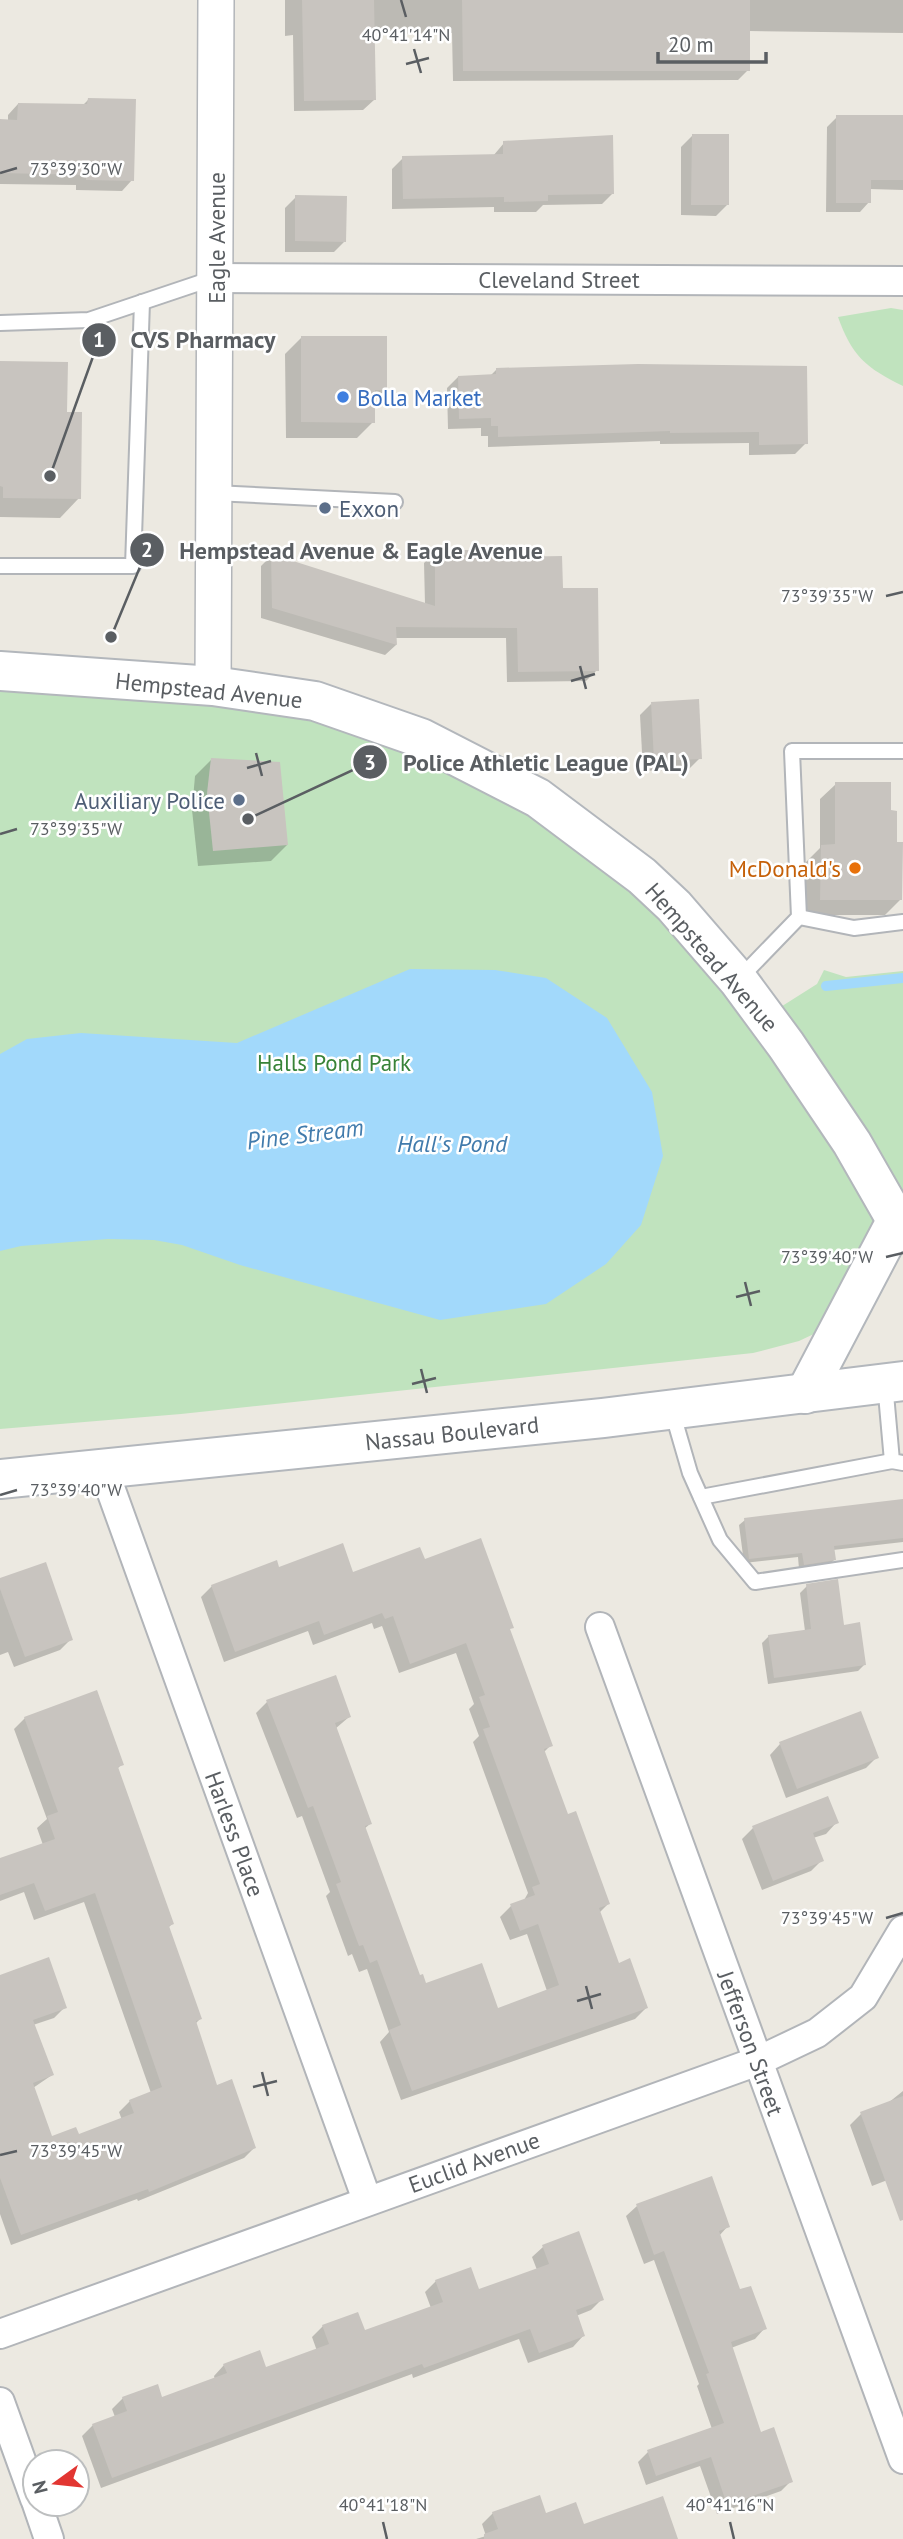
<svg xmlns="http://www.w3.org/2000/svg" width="903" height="2539" font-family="'PT Sans',sans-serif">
<rect width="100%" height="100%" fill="#ece9e1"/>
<!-- green -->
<g fill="#c0e3be">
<path d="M891,308L903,310V386C866,368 852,356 838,317Z"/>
<path d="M0,665L318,694L551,801L768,1015L817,984L824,970L846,977L903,971V1220L835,1324L799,1341L753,1353L181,1414L0,1429Z"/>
</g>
<!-- water -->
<path fill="#a2d9fb" d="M410,969L495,970L546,978L607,1018L652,1092L663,1156L641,1225L606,1264L546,1304L440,1320L240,1265L182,1245L154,1240L108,1239L21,1246L0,1251V1054L27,1039L81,1033L237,1043Z"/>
<!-- shadow -->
<g fill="#0003">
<path d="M285,0H903V33L748,31V70L738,80L453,81L452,33L373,34L374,100L363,110L294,111L293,35L285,36Z"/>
<path d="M88,100L132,180L122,191L76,190V185L0,184V121H8V115L18,104L82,106Z"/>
<path d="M837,117H903V190L870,189L869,202L860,212H826L827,127Z"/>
<path d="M692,136L727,205L716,216L681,215V147Z"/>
<path d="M504,143L613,193L602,204L543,205L536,212H494V207L392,209V169L403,158L493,156Z"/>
<path d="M296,197L344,242L334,252H285V208Z"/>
<path d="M301,338L385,390L373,402V422L357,438H286L285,354Z"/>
<path d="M0,362L65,413L79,498L60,518L0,517Z"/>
<path d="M805,368L806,443L795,454L749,455V443L660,444V441L488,447V436H481V428L448,429L447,388L458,377L490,376L496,370Z"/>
<path d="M436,551L508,559L561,590L597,670L586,681L507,682L506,638H395L396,645L385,655L261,618V566L271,556L425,604L424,563Z"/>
<path d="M651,704L700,758L689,769L643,771L640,715Z"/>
<path d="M211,760L287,845L271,861L198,866L192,810L195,776Z"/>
<path d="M836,784L889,812L901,899L885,915H805L806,862L820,848V799Z"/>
<path d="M903,1501V1542L833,1550L834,1560L829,1565L799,1569L798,1557L744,1563L739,1525L745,1520Z"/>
<path d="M424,1561L508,1630L551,1745L544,1752L567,1816L608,1904L599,1913L618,1965L646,2008L635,2019L401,2100L380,2042L389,2032L367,1969L359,1972L352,1954L348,1956L326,1896L330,1892L302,1816L297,1818L256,1713L267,1702L349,1717L335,1729L370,1824L364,1829L419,1978L425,1985L497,2010L547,1991L527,1934L510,1940L500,1917L511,1906L523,1902L528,1893L473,1742L479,1736L469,1709L474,1704L456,1653L399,1673L382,1626L374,1629L372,1623L313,1645L308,1631L224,1662L201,1597L212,1586L278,1569L352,1574Z"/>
<path d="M0,1580L71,1639L60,1650L14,1667L8,1652L0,1655Z"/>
<path d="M807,1586L843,1627L864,1665L858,1671L768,1684L762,1643L769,1636L805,1631L800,1593Z"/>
<path d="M25,1718L122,1764L117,1769L172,1924L168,1928L200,2019L195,2024L216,2087L254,2148L244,2158L138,2201L137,2199L11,2245L0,2214V1977L65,2007L54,2018L33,2025L52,2075L33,2088L51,2138L78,2136L122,2120L119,2112L130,2101L151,2093L84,1902L34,1920L24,1892L0,1901V1860L43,1845L37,1828L47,1819L14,1729Z"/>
<path d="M780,1744L877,1757L866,1768L786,1798L770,1755Z"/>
<path d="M836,1823L826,1834L813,1838L822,1860L811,1871L762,1890L742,1839L753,1828Z"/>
<path d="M903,2091V2174L872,2186L850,2125L861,2114L888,2103Z"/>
<path d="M637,2206L728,2226L719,2236L739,2292L765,2328L755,2339L731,2348L760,2435L791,2481L781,2491L717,2514L700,2466L646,2485L638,2462L648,2452L712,2429L697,2386L699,2384L654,2260L644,2264L626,2216Z"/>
<path d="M543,2247L602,2299L591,2310L576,2316L583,2336L573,2347L528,2363L519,2339L413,2378L412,2374L101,2488L82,2436L93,2425L115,2417L112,2409L123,2398L161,2399L215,2380L214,2376L224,2365L265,2370L317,2351L312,2337L323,2326L363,2333L431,2308L425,2292L436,2281L478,2291L537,2270L532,2257Z"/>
<path d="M493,2513L545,2515L583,2526L672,2539H476L486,2536L482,2524Z"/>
</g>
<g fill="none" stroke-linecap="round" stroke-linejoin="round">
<!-- stream -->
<path stroke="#a2d9fb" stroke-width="10" d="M826,986L903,978"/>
</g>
<!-- building -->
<g fill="#c8c4bf">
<path d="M302,0H374L376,100L304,101Z"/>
<path d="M462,0H750V71H463Z"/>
<path d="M88,98L136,99L134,181L86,180V175L0,173V119L17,120L18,103L87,104Z"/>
<path d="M836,115H903V180H871V203H836Z"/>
<path d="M692,134H729V205H691Z"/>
<path d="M613,135L614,194L548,195V201L504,202V197L403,199L402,156L503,154V141Z"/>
<path d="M295,195L347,196L346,242L295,241Z"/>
<path d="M301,336H387V390H375V423L301,422Z"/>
<path d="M0,361L68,362L67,412H82L81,499L3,498V487L0,486Z"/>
<path d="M638,364L807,366L808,444L759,445V432L670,433V431L498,437V426H491V418L459,419L458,376L496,374V368Z"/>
<path d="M435,550H510V557L562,556L563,588H598L599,671L518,672L517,628L396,627L397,645L272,608L271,554L435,606Z"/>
<path d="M699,699L702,759L654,761L651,702Z"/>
<path d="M211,758L280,762L288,845L213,851L207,793Z"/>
<path d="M835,782H891V810L897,811V842H903L902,900H820L821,845L835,844Z"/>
<path d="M903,1499V1538L834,1546L836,1560L804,1565L802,1553L749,1559L744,1518Z"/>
<path d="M481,1538L514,1628L510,1629L553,1746L544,1749L568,1814L576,1811L610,1904L599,1908L619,1963L630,1958L648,2008L412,2091L389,2030L401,2025L377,1960L370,1963L363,1945L359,1946L336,1884L341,1882L313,1806L308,1808L266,1700L336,1675L351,1717L335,1723L372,1824L365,1826L420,1975L423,1974L426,1983L482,1963L498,2008L559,1985L538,1924L520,1931L510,1904L535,1895L532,1887L540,1884L483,1729L490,1727L479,1697L485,1695L466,1643L410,1664L393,1616L385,1619L382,1613L324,1635L319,1621L235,1652L211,1585L277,1560L279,1567L343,1543L353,1572L420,1547L425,1559Z"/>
<path d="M46,1562L73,1640L25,1657L0,1589V1578Z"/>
<path d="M838,1579L844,1625L860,1622L866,1665L774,1678L768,1635L811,1629L806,1584Z"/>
<path d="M97,1690L124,1765L118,1767L174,1924L169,1926L202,2019L196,2021L217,2085L232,2079L256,2148L149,2192L148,2189L21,2235L0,2178V1975L49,1957L67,2008L33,2020L54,2075L33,2083L52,2136L76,2127L79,2134L134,2113L129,2100L162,2087L95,1893L45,1911L34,1883L0,1895V1858L55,1839L47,1816L58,1812L24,1717Z"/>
<path d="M861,1711L879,1758L797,1789L779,1742Z"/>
<path d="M828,1796L839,1823L813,1833L824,1861L773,1881L752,1826Z"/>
<path d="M903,2096V2220L900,2221L860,2112Z"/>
<path d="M712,2176L730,2227L719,2231L740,2289L751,2286L767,2329L731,2342L761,2432L774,2427L793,2482L727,2505L711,2457L656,2476L647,2450L724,2423L706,2374L709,2373L664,2251L654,2255L636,2204Z"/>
<path d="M579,2231L604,2300L576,2310L585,2336L539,2353L530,2329L424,2368L422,2364L112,2478L92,2424L127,2411L122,2397L158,2384L162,2397L227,2373L223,2364L260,2350L266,2367L329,2344L322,2325L358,2312L365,2330L443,2302L435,2280L471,2267L479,2289L549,2264L542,2245Z"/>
<path d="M540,2495L546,2513L576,2502L584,2524L663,2496L678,2539H484V2534L498,2529L492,2512Z"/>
</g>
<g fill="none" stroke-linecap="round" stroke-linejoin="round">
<defs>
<g id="service">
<path d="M0,323L89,320L214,278"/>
<path d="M214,493L395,502"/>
<path d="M0,566H133L142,302"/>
<path d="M799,917L854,928L903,922"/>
<path d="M739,979L799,917L792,751H903"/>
<path d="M885,1383L892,1461L903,1463"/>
<path d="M672,1411L690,1473L720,1540L755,1582L903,1560"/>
<path d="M701,1497L892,1461"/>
</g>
<g id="minor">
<path d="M216,278L903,281"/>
<path d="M103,1468L367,2200"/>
<path d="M600,1627L903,2459"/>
<path d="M0,2334L758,2061L817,2033L863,1997L903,1930"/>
<path d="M0,2402L35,2499"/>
<path d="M37,2504L49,2539"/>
</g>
<path id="tertiary" d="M213,686L216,0"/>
<g id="secondary">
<path d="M0,671L213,686L315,701L421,738L538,798L642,876L674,906L738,980L786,1045L852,1143L903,1232"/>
<path d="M805,1394L896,1221"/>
<path d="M0,1479L603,1418L903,1381"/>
</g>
</defs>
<!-- service casing -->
<use href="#service" stroke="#b2b5b9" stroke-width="18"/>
<!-- minor casing -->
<use href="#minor" stroke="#b2b5b9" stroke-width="32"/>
<!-- tertiary casing -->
<use href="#tertiary" stroke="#b2b5b9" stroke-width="38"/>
<!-- secondary casing -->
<use href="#secondary" stroke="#b3b7bc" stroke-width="42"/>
<!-- service -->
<use href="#service" stroke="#fff" stroke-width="14"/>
<!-- minor -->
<use href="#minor" stroke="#fff" stroke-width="28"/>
<!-- tertiary -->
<use href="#tertiary" stroke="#fff" stroke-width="35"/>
<!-- secondary -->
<use href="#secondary" stroke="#fff" stroke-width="38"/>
</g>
<!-- ticks -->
<path fill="none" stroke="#5a5e62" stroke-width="2.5" d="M401,0L406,17M414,49L421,73M406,64L429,58M0,173L17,168M886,596L903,592M580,666L586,689M571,681L595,674M256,753L262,776M247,768L271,761M0,834L17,829M886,1257L903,1253M745,1282L751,1306M736,1297L760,1291M421,1369L427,1393M412,1384L436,1378M0,1495L17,1490M886,1918L903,1913M586,1986L592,2009M577,2001L601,1994M262,2072L268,2096M253,2087L277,2081M0,2155L17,2151M383,2522L387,2539M730,2522L734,2539"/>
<!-- markers -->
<circle fill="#3f7fe0" stroke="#fff" stroke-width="2.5" cx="343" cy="397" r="7"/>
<g fill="#5c6f8a" stroke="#fff" stroke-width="2.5">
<circle cx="325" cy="508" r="7"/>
<circle cx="239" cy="800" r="7"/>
</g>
<circle fill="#e8710a" stroke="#fff" stroke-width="2.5" cx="855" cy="868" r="7"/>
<g text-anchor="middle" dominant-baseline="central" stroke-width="5" stroke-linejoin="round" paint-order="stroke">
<!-- street labels -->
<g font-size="23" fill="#5a5e62" stroke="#fff">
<text transform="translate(216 238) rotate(-90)">Eagle Avenue</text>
<text x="559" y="279">Cleveland Street</text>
<text transform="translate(209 690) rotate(6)">Hempstead Avenue</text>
<text transform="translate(712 957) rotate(49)">Hempstead Avenue</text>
<text transform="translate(452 1433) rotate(-6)">Nassau Boulevard</text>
<text transform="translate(235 1834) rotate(70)">Harless Place</text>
<text transform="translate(751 2043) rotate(70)">Jefferson Street</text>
<text transform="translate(474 2162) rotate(-20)">Euclid Avenue</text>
</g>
<!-- shop labels -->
<g font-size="23" fill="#366cbe" stroke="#fff" text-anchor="start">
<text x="357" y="397">Bolla Market</text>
</g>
<!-- service labels -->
<g font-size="23" fill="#4e5e75" stroke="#fff" text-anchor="start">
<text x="339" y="508">Exxon</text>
<text x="225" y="800" text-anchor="end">Auxiliary Police</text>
</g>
<!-- food labels -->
<g font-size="23" fill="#c56008" stroke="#fff" text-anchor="end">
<text x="841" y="868">McDonald's</text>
</g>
<!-- park labels -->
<g font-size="23" fill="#388338" stroke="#fff">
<text x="334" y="1062">Halls Pond Park</text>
</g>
<!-- water labels -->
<g font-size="24" font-style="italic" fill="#417bac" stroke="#fff">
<text transform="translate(305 1134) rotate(-7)">Pine Stream</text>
<text x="452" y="1143">Hall's Pond</text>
</g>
</g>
<g font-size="18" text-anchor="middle" fill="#5a5e62" stroke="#fff" stroke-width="5" stroke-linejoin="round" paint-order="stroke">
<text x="406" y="41">40°41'14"N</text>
<text x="76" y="175">73°39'30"W</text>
<text x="827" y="602">73°39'35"W</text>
<text x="76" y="835">73°39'35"W</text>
<text x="827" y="1263">73°39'40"W</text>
<text x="76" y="1496">73°39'40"W</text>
<text x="827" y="1924">73°39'45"W</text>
<text x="76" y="2157">73°39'45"W</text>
<text x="383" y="2511">40°41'18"N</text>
<text x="730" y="2511">40°41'16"N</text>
</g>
<!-- callouts -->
<path fill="none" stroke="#5a5e62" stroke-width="2.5" d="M50 476L99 340M111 637L147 550M248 819L370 762"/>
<g fill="#5a5e62" stroke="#fff" stroke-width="2.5">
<circle cx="50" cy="476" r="7"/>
<circle cx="111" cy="637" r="7"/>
<circle cx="248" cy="819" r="7"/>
<circle cx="99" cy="340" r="18"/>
<circle cx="147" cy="550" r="18"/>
<circle cx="370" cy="762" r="18"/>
</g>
<g font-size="21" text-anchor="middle" font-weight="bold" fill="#fff">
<text x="99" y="347">1</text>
<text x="147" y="557">2</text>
<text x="370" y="770">3</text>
</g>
<g font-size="24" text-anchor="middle" font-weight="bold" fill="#5a5e62" stroke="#fff" stroke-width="5" stroke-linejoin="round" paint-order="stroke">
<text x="203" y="348">CVS Pharmacy</text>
<text x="361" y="559">Hempstead Avenue &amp; Eagle Avenue</text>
<text x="546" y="771">Police Athletic League (PAL)</text>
</g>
<!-- north arrow -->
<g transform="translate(56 2483) rotate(255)"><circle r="33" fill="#ffffff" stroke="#bdbfc0" stroke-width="2"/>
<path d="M0-5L12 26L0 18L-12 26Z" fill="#e23632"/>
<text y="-10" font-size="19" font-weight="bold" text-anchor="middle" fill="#5a5e62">N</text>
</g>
<!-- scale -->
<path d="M658 52v10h108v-10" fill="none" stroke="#5a5e62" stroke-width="3.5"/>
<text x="668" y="52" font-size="21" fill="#5a5e62" stroke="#ffffff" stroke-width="5" paint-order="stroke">20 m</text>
</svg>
